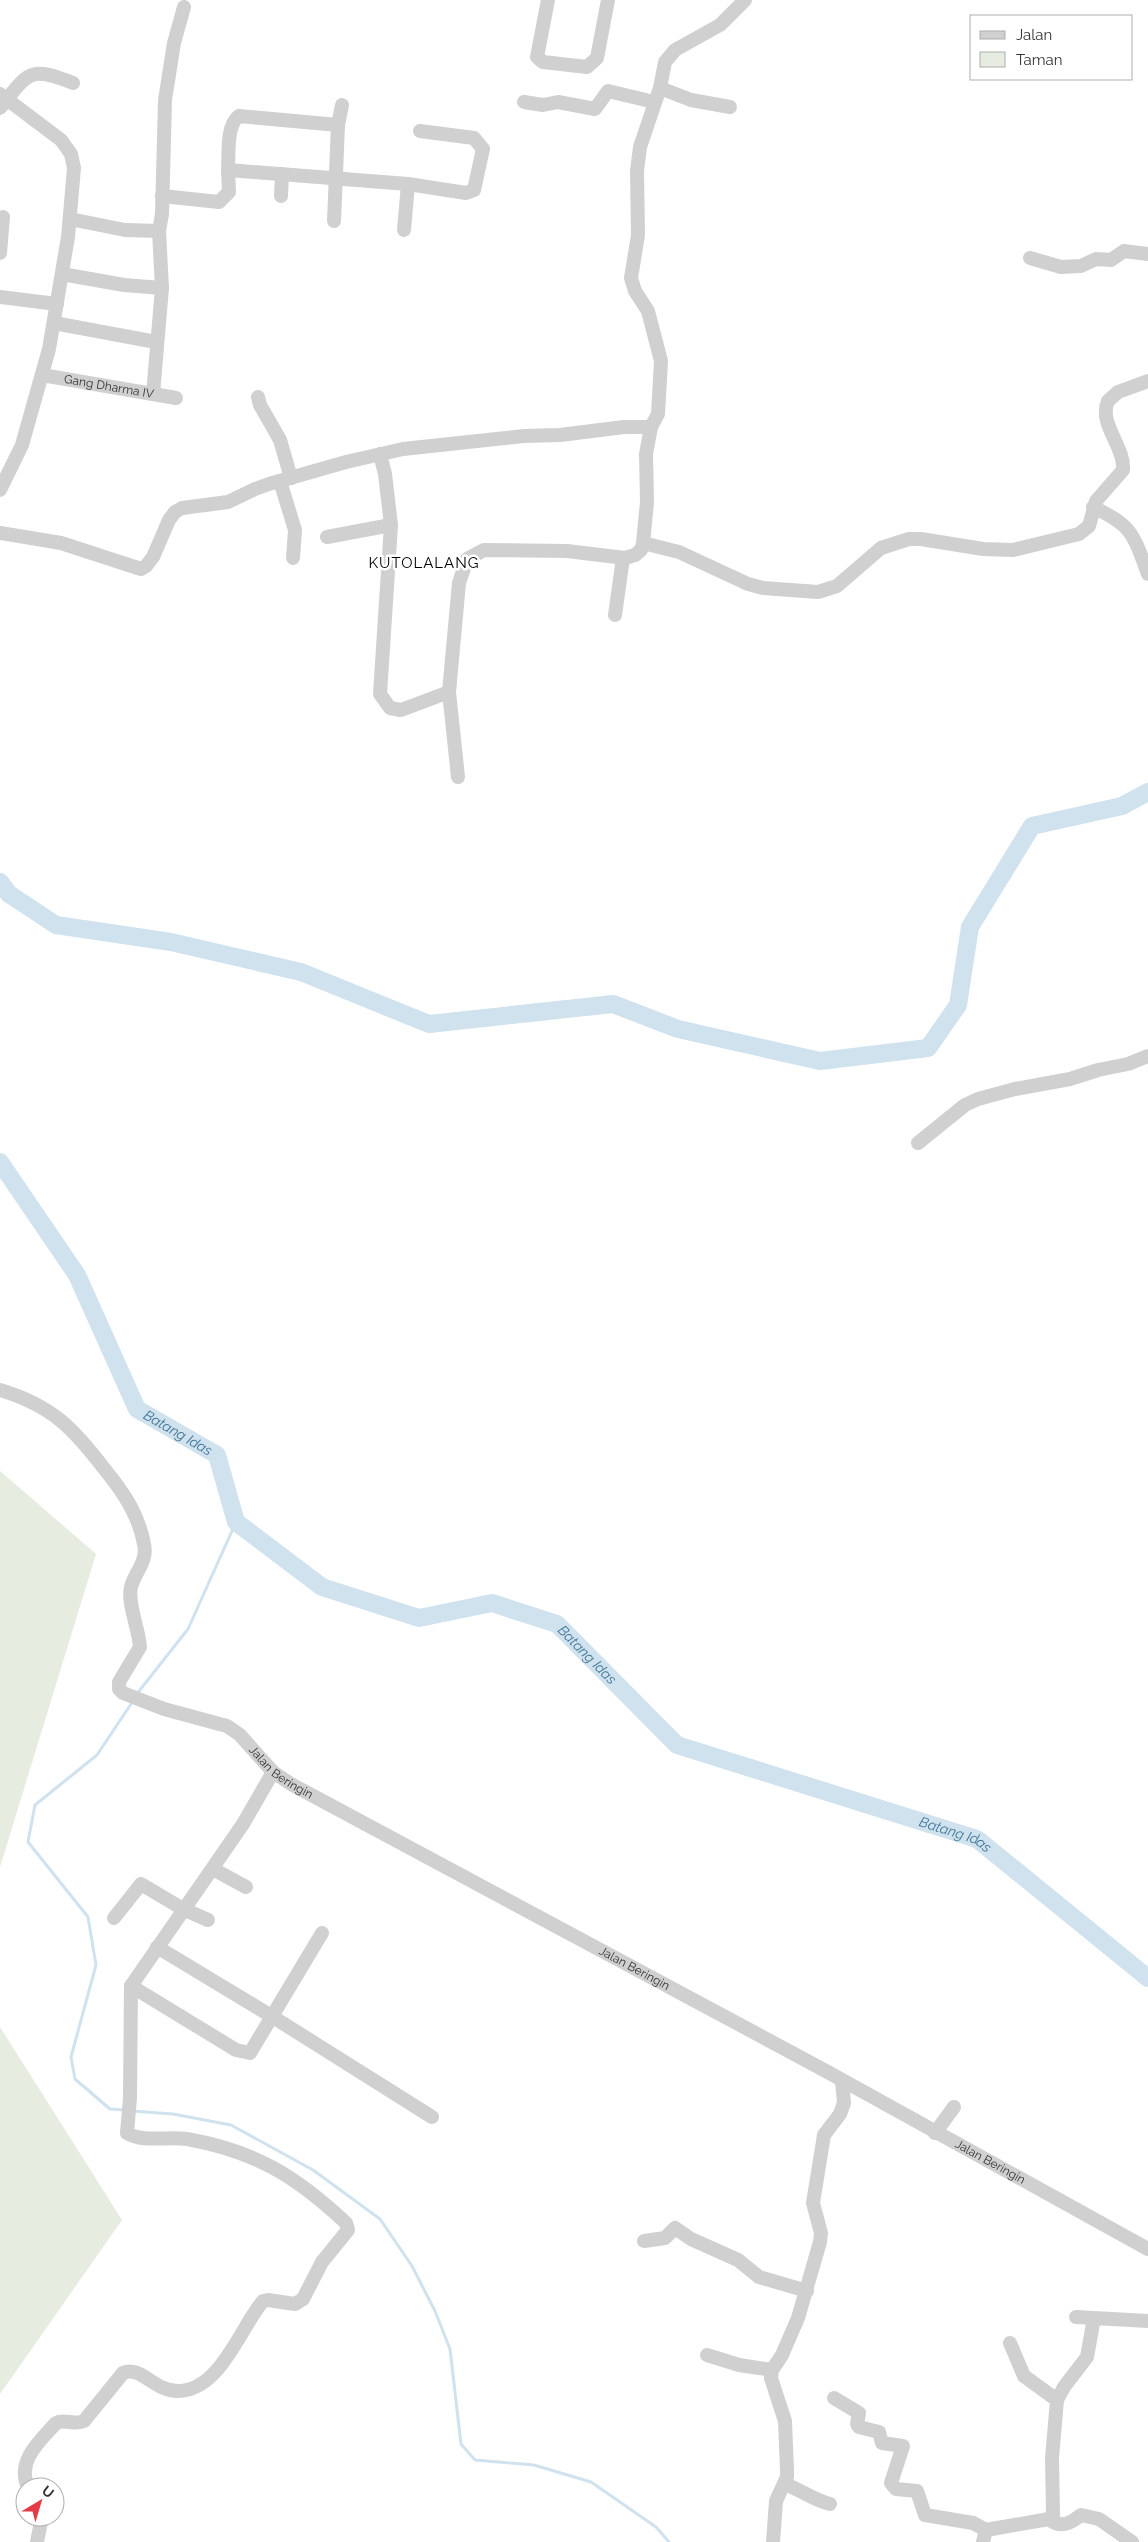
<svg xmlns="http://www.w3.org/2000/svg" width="1148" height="2542" font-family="Raleway,sans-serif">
<rect width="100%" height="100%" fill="#fff"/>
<!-- green -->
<g fill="#e6ecdf">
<path d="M0,1471L96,1554L0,1867Z"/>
<path d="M0,2027L122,2220L0,2394Z"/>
</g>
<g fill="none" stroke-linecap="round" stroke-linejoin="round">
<!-- stream -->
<g stroke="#cfe2ee" stroke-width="3">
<path d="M136,1695L188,1629L236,1522"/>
<path d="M126,2110L110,2109L75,2079L71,2057L96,1965L88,1917L28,1842L35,1805L97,1755L133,1701"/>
<path d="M132,2111L173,2114L231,2125L313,2170L380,2219L412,2266L435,2311L450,2349L461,2444L475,2460L534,2465L591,2482L656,2527L669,2542"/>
</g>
<!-- river -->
<g stroke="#cfe2ee" stroke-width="18">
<path d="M0,882L9,894L56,925L171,942L301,972L429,1024L613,1004L678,1029L820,1061L928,1048L958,1005L970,927L1032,826L1122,806L1148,792"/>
<path id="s1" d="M0,1162L77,1275L137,1409L217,1455L236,1522L322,1587L419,1618L492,1603L557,1624L677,1745L977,1839L1148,1978"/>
</g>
<!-- minor -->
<g stroke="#d0d0d0" stroke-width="14">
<path d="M548,0L537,57L543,62L587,67L597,58L608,0"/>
<path d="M660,88L691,100L730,107"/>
<path d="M0,94L61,140L71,154L74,168L68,237L49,349L22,445L0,490"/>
<path d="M524,102L543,105L558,102L595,109L608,91L654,102"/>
<path d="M0,108C28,73 29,65 73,83"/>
<path d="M228,170C229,155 226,125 239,116L338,125"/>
<path d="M162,196L219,202L229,192L228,170L408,184L466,193L474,190L483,149L474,138L420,131"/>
<path d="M281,196L282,174"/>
<path d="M70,219L125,230L159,231"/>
<path d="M334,221L338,125L342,105"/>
<path d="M404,230L408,184"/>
<path d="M0,253L3,217"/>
<path d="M1030,258L1061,267L1081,266L1096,259L1111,260L1124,251L1148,254"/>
<path d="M62,274L124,285L162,288"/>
<path d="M0,297L57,304"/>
<path d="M54,323L156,342"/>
<path id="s2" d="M42,375L176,398"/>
<path d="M153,394L162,288L159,231L162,214L165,100L174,43L184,7"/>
<path d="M258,397L260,405L280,440L291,478"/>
<path d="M380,454L385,474L391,525L380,694L390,708L401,710L449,692"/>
<path d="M280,481L295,530L293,558"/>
<path d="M1093,507C1133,526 1133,534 1148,574"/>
<path d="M0,533L61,543L141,569L146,566L153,557L169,520L175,512L182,508L228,502L255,489L269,484L346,462L403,449L524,436L560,435L624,427H651L658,414L661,361L648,311L635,291L631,278L638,235L637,171L640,147L660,88L665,62L675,50L720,25L745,0"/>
<path d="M327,537L391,525"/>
<path d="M643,543L679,552L748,584L763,588L818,592L837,586L881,548L909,539H921L983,549L1013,550L1079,534L1089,526L1096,501L1123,470C1125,446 1098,424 1108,401L1118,392L1148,381"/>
<path d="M615,615L623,558"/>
<path d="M458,777L449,692L459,583L467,559L484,550L567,551L625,558L635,555L641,550L643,543L647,502L646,454L651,427"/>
<path d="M918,1143L965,1105L978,1099L1015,1089L1070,1079L1098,1070L1128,1064L1148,1056"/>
<path id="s3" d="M0,1390C53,1406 74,1429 106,1471C124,1493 139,1516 144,1544C148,1561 135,1572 131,1587C127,1603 139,1629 140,1647L119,1682V1689L123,1693L164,1709L227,1726L240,1735L273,1772L291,1784L824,2070L1148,2249"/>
<path d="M213,1869L246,1887"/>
<path d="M114,1918L141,1884L183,1909L208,1920"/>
<path d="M157,1947L273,2017L432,2117"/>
<path d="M131,1986L236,2050L250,2053L322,1933"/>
<path d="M935,2133L954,2107"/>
<path d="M644,2241L665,2238L675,2228L691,2239L738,2260L759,2277L807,2291"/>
<path d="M1076,2317L1094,2318"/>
<path d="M1010,2343L1024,2376L1057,2400"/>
<path d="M707,2355L739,2365L772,2370"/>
<path d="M834,2398L859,2413L857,2424L859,2427L879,2432L882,2443L903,2446L891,2483L896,2489L917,2491L925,2515L973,2523L986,2530"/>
<path d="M784,2484C800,2489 813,2500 830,2504"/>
<path d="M28,2487C16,2461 40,2441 56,2423C65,2418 75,2426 84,2421L123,2373C141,2365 153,2391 178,2391C220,2391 240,2328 263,2301L268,2300L295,2304L303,2299L322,2262L348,2230L346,2223C296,2176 255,2151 187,2139C168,2136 143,2143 127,2133L130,2098L131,1986L243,1824L273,1772"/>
<path d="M1049,2519C1061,2529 1071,2523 1081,2515L1099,2519L1132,2542"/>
<path d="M37,2542L42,2517"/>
<path d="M773,2542L776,2501L787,2477V2470L785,2421L771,2378L772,2370L782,2355L798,2318L820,2242L821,2233L813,2203L824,2135L840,2114L844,2103L842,2081"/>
<path d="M983,2542L986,2530L1049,2519L1053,2515L1052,2458L1057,2400L1064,2387L1087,2357L1094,2318L1148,2321"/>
</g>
</g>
<g text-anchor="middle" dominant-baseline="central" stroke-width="5" stroke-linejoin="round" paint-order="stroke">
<!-- street labels -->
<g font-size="12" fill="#333" stroke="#fff">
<text stroke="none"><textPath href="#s2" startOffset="68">Gang Dharma IV</textPath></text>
<text stroke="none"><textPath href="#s3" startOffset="561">Jalan Beringin</textPath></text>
<text stroke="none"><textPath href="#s3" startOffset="966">Jalan Beringin</textPath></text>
<text stroke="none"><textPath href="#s3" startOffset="1371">Jalan Beringin</textPath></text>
</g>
<!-- water labels -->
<g font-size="14" font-style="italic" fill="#3f7597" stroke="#fff">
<text stroke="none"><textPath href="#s1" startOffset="331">Batang Idas</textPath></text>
<text stroke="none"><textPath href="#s1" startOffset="841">Batang Idas</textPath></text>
<text stroke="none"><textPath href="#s1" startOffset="1261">Batang Idas</textPath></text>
</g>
<!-- quarter labels -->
<g font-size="15" letter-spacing="1" fill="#000" stroke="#fff">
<text x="424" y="563">KUTOLALANG</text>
</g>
</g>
<!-- legend -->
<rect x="970" y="15" width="162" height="65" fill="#ffffff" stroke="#adadad"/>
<rect x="980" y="31" width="25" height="8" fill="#d0d0d0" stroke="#adadad"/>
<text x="1016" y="40" font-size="15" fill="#333333">Jalan</text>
<rect x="980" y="52" width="25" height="15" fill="#e6ecdf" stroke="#adadad"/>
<text x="1016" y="65" font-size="15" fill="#333333">Taman</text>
<!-- north arrow -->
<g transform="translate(40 2502) rotate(38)"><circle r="24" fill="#ffffff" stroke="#adadad"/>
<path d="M0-4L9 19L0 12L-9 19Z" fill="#e63946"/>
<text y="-8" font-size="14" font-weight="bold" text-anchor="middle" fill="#333333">U</text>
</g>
</svg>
